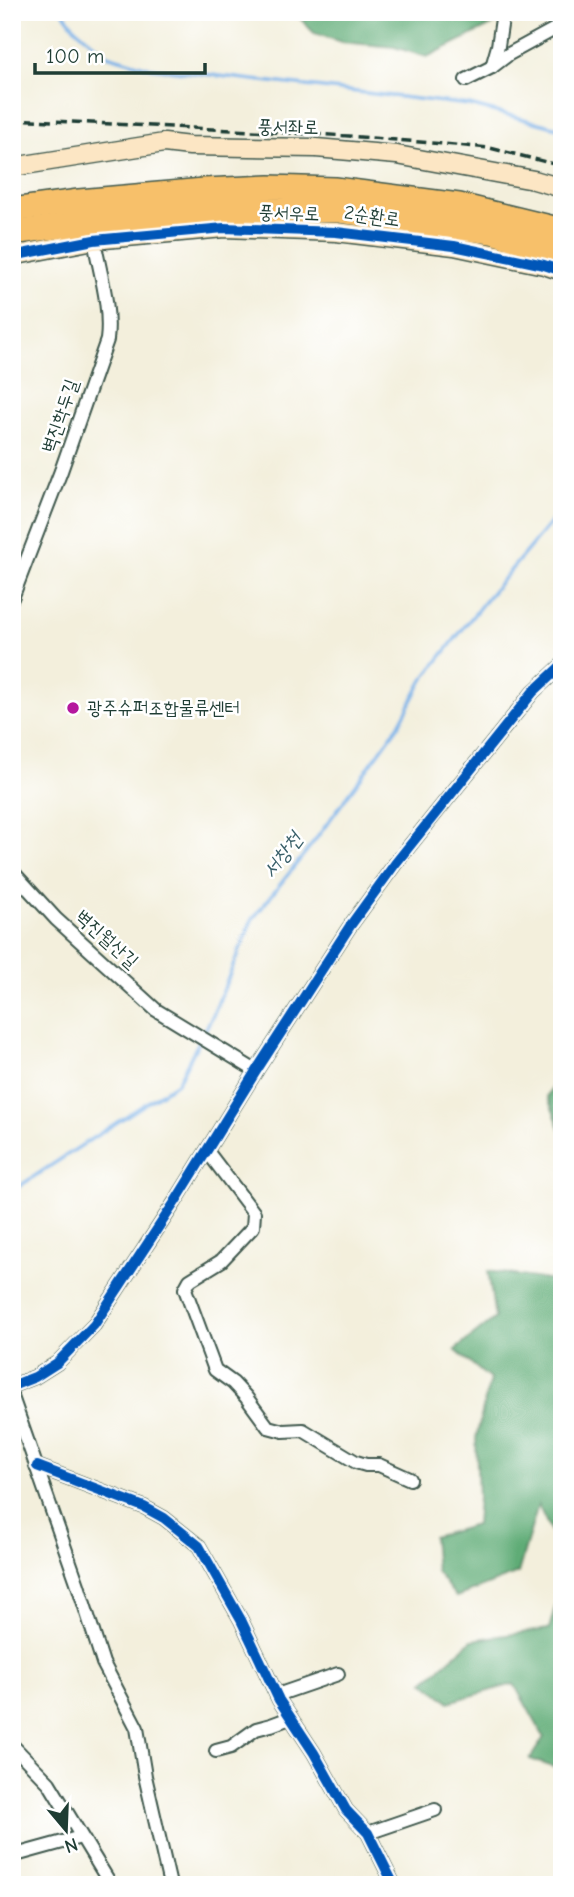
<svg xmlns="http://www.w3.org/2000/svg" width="574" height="1897" font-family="'Comic Neue','Poor Story',sans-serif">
<rect width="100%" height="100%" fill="#fff"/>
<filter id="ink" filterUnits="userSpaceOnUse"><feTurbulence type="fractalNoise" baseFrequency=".0143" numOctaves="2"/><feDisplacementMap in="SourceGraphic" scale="14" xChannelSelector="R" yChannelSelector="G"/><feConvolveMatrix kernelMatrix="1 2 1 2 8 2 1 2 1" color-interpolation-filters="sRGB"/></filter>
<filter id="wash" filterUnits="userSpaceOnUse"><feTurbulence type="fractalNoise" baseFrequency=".00686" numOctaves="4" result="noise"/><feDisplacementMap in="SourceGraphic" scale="28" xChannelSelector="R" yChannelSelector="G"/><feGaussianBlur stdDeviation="1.57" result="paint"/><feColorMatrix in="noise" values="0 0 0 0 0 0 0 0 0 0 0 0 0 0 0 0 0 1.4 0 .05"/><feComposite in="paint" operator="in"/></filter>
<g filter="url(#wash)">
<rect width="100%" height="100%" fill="#f3efdc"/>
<!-- forest -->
<g fill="#5fac76" stroke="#3f7455" stroke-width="2">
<path d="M294,12H497L494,24L427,57L394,47L341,42L314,33Z"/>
<path d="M558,1077L562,1078V1132L547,1096Z"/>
<path d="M488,1271L562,1282V1554L538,1505L518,1573L456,1597L436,1571L433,1537L476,1525L478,1497L476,1438L490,1379L455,1350L495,1318Z"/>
<path d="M562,1583V1770L530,1759L544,1737L514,1684L449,1702L424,1682L472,1640L549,1629Z"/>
</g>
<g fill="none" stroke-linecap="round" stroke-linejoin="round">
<!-- stream -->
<g stroke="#78b0e7" stroke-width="3.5">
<path d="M63,12L75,28L107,55L151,68L469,105L562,129"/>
<path d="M12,1191L177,1083L213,1015L252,920L313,843L379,753L399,725L423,680L483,603L562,509"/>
</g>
</g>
</g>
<g filter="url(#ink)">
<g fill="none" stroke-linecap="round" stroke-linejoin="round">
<defs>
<g id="street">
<path d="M492,67L498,46L503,12"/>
<path d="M466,80L492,67L509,54L562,25"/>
<path d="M12,598L61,471L107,340C111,307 100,273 94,240"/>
<path d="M12,871L56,919L156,1010L256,1071"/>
<path d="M207,1151L254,1213L253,1227L221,1261L190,1280L185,1289L215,1370L233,1383L246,1397L268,1427L283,1431L303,1430L356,1462L366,1465H379L410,1479"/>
<path d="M12,1386L35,1377L57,1363L94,1325L175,1202L256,1071L350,926L395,864L533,692L562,665"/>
<path d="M12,1397L78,1585L103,1663L137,1728L145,1776L170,1885"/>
<path d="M37,1466L144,1507L164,1518L199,1546L241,1620L279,1700L314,1753L346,1810L368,1833L392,1881"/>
<path d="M277,1695L338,1674"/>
<path d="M12,1745L49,1783L111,1885"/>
<path d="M216,1751L231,1747L256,1729L271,1725L290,1718"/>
<path d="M368,1833L435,1810"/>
<path d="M12,1856L81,1837"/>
</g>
<g id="secondary">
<path d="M12,167L164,143L190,146L316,148L397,155L534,180L562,188"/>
<path d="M12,256L94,240L224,228L336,232L454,246L544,265L562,271"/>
</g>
<g id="highway">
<path d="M12,210L79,201L204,190L269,187L335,189L459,205L562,230"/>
<path d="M12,233L90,222L231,209L340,211L492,232L562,253"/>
</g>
</defs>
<!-- street casing -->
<use href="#street" stroke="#3f584d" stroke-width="16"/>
<!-- secondary casing -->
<use href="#secondary" stroke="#3f584d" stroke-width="21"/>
<!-- highway casing -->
<use href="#highway" stroke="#3f584d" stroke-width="26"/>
<!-- street -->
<use href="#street" stroke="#fff" stroke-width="12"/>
<!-- secondary -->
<use href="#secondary" stroke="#fce6c4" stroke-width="18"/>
<!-- highway -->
<use href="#highway" stroke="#f7c06b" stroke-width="23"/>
<!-- rail -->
<path stroke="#1f3d34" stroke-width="3.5" stroke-dasharray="10 5" stroke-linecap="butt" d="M12,119L349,136L490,148L562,166"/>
<defs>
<g id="cycleway">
<path d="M12,256L94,240L224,228L336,232L454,246L544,265L562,271"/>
<path d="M12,1386L35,1377L57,1363L94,1325L175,1202L256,1071L350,926L395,864L533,692L562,665"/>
<path d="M37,1466L144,1507L164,1518L199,1546L241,1620L279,1700L314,1753L346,1810L368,1833L392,1881"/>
</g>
</defs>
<!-- cycleway casing -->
<use href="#cycleway" stroke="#fff" stroke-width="15"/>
<!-- cycleway -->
<use href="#cycleway" stroke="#0057b8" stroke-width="10"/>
</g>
</g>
<!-- markers -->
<circle fill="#b5179e" stroke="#fff" stroke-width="2.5" cx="73" cy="708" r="7"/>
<g text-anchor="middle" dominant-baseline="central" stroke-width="5" stroke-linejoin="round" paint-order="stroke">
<!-- street labels -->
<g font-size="19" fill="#1f3d34" stroke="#fff">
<text transform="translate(288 127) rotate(1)">풍서좌로</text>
<text transform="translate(289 213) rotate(2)">풍서우로</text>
<text transform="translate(372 216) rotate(8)">2순환로</text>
<text transform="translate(60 416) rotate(-71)">벽진학두길</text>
<text transform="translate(107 939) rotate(42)">벽진월산길</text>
</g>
<!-- poi labels -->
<g font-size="19" fill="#1f3d34" stroke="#fff" text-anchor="start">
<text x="87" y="708">광주슈퍼조합물류센터</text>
</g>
<!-- water labels -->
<g font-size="21" font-style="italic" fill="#3a606a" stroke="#fff">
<text transform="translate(282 855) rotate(-53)">서창천</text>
</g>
</g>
<!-- margin -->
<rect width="574" height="1897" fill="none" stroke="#fff" stroke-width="42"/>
<!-- north arrow -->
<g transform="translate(66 1830) rotate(161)" stroke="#ffffff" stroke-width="5" paint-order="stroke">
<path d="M0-5L12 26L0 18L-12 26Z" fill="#1f3d34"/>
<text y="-10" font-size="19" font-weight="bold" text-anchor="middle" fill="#1f3d34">N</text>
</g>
<!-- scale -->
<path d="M35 63v10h170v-10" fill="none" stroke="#1f3d34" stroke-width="3.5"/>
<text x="46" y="63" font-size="21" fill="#1f3d34" stroke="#ffffff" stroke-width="5" paint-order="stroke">100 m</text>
</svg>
